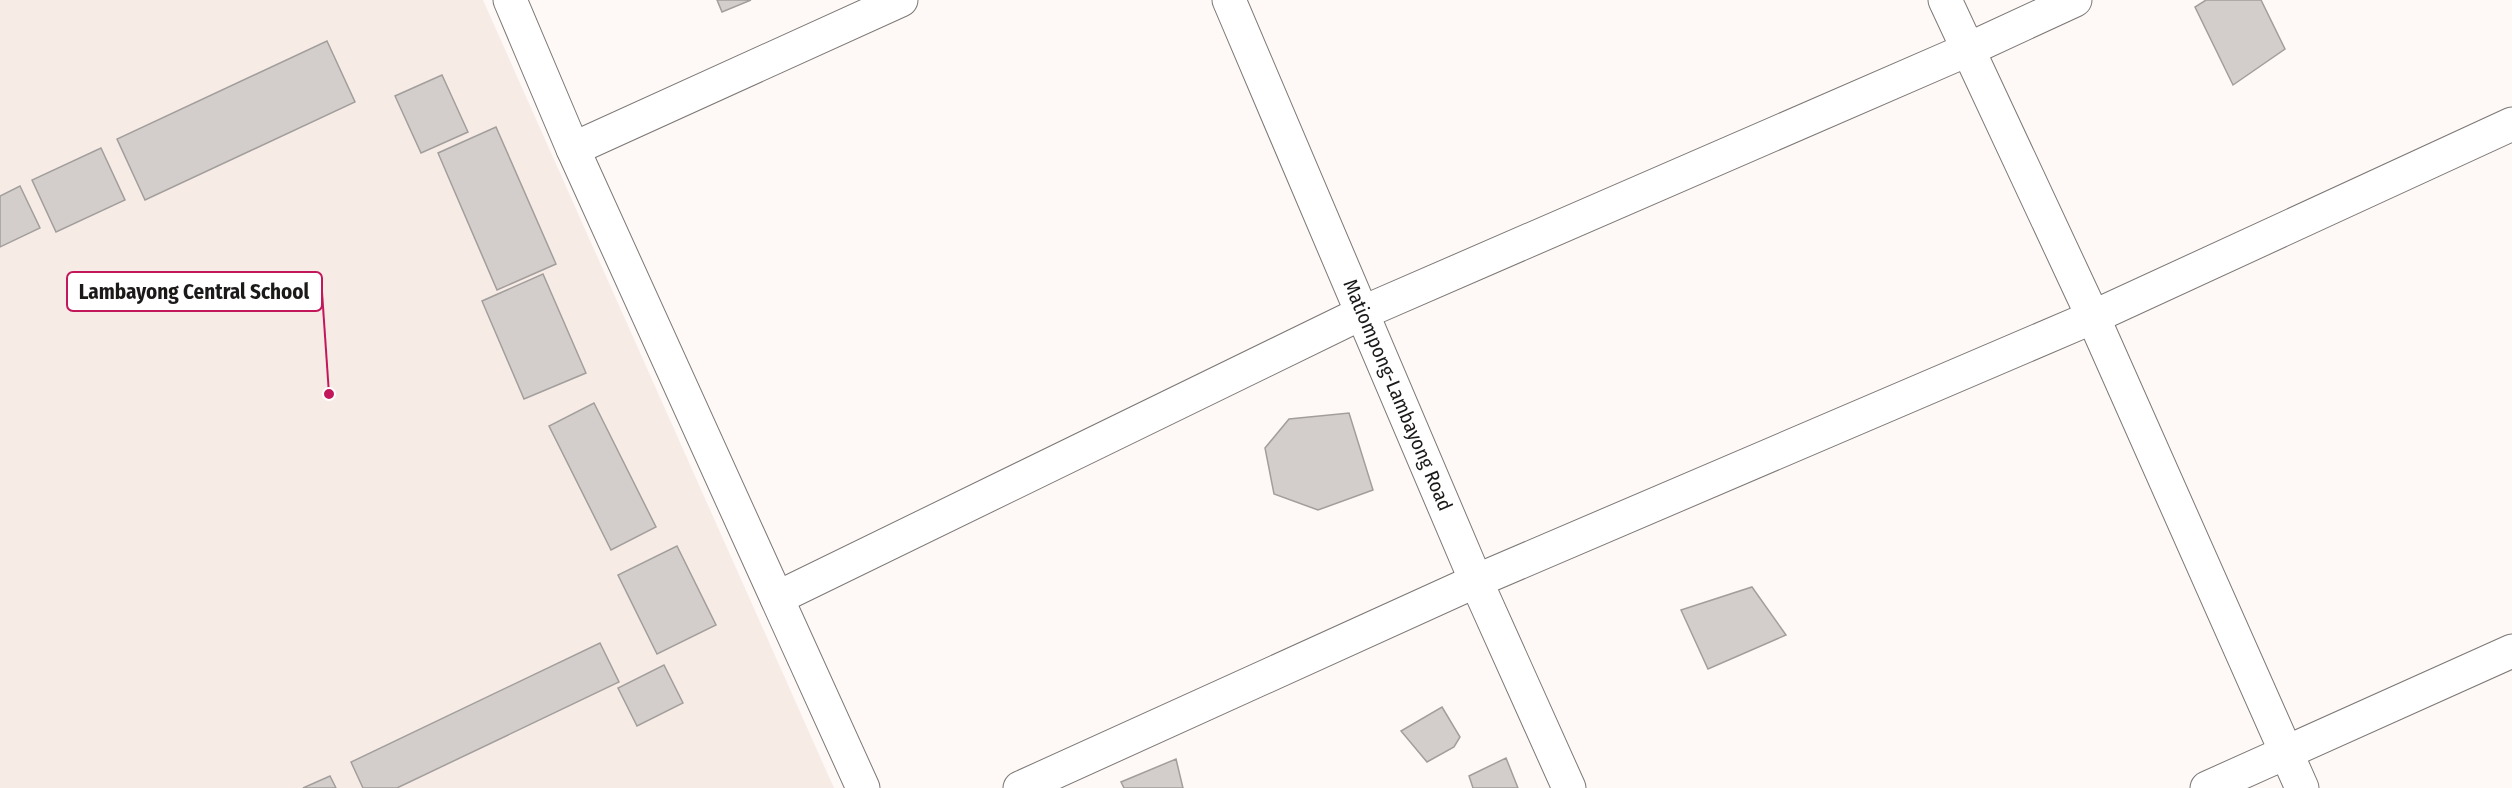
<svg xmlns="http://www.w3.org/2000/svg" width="2512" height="788" font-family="'Fira Sans Condensed',sans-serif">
<rect width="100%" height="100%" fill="#fef9f7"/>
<!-- built -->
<path fill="#f7ebe5" d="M0,0H483L834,788H0Z"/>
<!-- building -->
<g fill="#d3cecc" stroke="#a29e9c" stroke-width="1.5">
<path d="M717,0H751L722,12Z"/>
<path d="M2206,0H2261L2285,49L2233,85L2195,7Z"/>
<path d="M327,41L355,102L145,200L117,139Z"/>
<path d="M442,75L468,132L421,153L395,96Z"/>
<path d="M496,127L556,264L497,290L438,153Z"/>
<path d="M101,148L125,200L56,232L32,180Z"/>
<path d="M20,186L40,228L0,247V196Z"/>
<path d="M543,274L586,373L524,399L482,301Z"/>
<path d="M594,403L656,527L611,550L549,426Z"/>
<path d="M1349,413L1373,490L1318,510L1274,494L1265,448L1289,419Z"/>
<path d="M677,546L716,625L657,654L618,575Z"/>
<path d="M1752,587L1786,635L1708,669L1681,610Z"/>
<path d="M600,643L619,682L397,788H363L351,762Z"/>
<path d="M664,665L683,703L637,726L618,688Z"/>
<path d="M1442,707L1460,737L1454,747L1427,762L1401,731Z"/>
<path d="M1506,758L1518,788H1473L1469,776Z"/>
<path d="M1176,759L1183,788H1124L1121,782Z"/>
<path d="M330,776L336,788H303Z"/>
</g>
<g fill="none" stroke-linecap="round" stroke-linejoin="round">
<defs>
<g id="street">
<path d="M510,0L573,149L863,788"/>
<path d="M1945,0L2093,317L2302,788"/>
<path d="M573,149L901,0"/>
<path d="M777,598L1364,312L1967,50L2075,0"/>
<path d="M1020,788L1476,581L2093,317L2512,124"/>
<path d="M2207,788L2512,651"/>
</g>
<path id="secondary" d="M1229,0L1476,581L1569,788"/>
</defs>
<!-- street casing -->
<use href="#street" stroke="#7c7876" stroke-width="35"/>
<!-- secondary casing -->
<use href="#secondary" stroke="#7c7876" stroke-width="35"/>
<!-- street -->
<use href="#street" stroke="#fff" stroke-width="33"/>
<!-- secondary -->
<use href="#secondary" stroke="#fff" stroke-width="33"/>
</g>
<g text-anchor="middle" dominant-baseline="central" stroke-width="6" stroke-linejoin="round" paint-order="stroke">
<!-- street labels -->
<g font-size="20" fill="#1c1a19" stroke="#fff">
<text transform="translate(1398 395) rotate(67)">Matiompong-Lambayong Road</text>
</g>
</g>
<!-- callouts -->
<path fill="none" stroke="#c2185b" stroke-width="2" d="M329 394L322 292"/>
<circle fill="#c2185b" stroke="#fff" stroke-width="2" cx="329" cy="394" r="6"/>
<rect fill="#fff" stroke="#c2185b" stroke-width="2" x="67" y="272" width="255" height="39" rx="6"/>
<g font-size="21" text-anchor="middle" font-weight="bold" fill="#1c1a19">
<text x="194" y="299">Lambayong Central School</text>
</g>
</svg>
